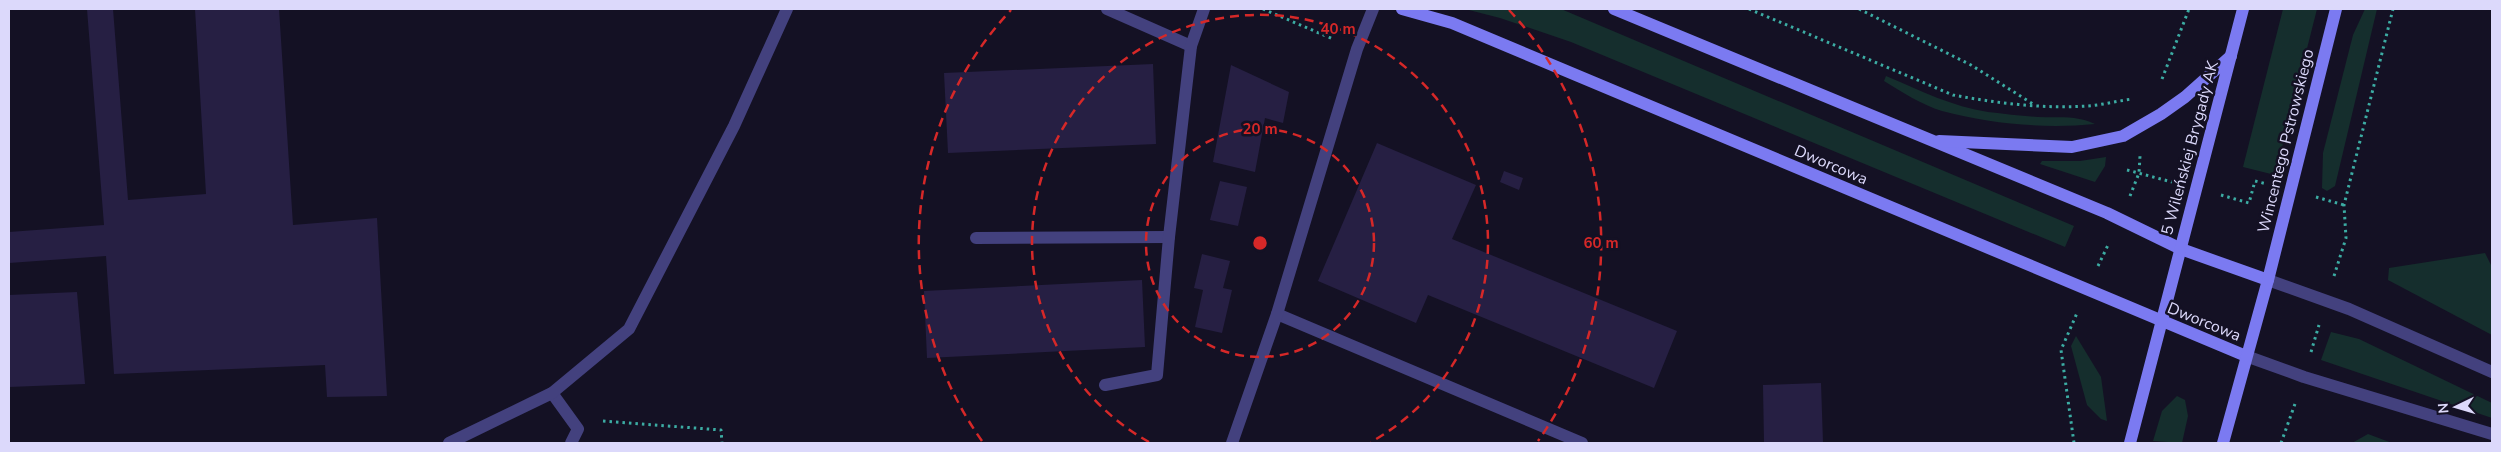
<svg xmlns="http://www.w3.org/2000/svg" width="2501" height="452" font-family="'Nunito Sans',sans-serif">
<rect width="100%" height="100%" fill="#141124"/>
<!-- green -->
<g fill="#152e2d">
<path d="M1465,9H1561L2074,226L2065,247L1571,42L1500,18Z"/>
<path d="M2283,9H2317L2275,175L2243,167Z"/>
<path d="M2365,9H2377L2335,186L2327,191L2322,188L2323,153L2353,35Z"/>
<path d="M1886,76C1919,90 1953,107 1988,112C2005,114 2022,116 2038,117C2059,118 2076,115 2095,124C2045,129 1991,124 1942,111C1922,105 1902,92 1884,81Z"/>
<path d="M2106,157L2105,166L2095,182L2040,164L2042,161H2080Z"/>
<path d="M2485,253L2492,267V335L2388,280L2389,268Z"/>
<path d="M2331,332L2359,339L2492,403V418L2321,360Z"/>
<path d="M2076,336L2101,377L2107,421L2101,419L2087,405L2071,346Z"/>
<path d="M2177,396L2185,400L2188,416L2182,443L2153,441L2162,411Z"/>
<path d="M2368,434L2392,443H2352Z"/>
</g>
<!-- building -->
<g fill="#261f43">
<path d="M87,9H113L128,200L206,194L195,9H279L293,225L377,218L387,396L327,397L325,365L114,374L106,256L9,263V232L104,225Z"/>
<path d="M1153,64L1156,144L948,153L944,73Z"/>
<path d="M1231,65L1289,92L1283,123L1265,118L1255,172L1213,162Z"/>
<path d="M1377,143L1476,185L1452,239L1677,331L1654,388L1428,295L1416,323L1318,281Z"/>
<path d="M1504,171L1523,178L1519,190L1500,182Z"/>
<path d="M1220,181L1247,187L1238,226L1210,220Z"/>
<path d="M1202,254L1230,261L1223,288L1232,290L1222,333L1195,327L1203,290L1194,288Z"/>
<path d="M1142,280L1145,347L927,358L924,291Z"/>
<path d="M77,292L85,384L9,387V295Z"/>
<path d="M1821,383L1823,443H1764L1763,385Z"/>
</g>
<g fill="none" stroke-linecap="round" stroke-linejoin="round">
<!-- path -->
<g stroke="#3caca3" stroke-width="3" stroke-dasharray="2.5 4" stroke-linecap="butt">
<path d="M1263,9L1333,39"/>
<path d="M1749,9L1953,95C1996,103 2043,109 2087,106C2102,105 2117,101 2132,99"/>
<path d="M1859,9L1971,65L2033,104"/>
<path d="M2162,79L2189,9"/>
<path d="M2127,170L2172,182"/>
<path d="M2221,195L2249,203L2255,181L2267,184"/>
<path d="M2130,196L2139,173L2140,156"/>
<path d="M2316,197L2344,205"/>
<path d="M2098,266L2109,243"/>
<path d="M2334,276L2346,238L2344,205L2393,9"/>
<path d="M2311,352L2319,325"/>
<path d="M603,421L721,430L722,443"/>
<path d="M2074,443L2061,350L2077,313"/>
<path d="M2281,443L2296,401"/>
</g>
<!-- lane -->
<g stroke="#43417e" stroke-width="12">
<path d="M1107,9L1191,46"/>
<path d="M976,238L1169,237"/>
<path d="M1105,385L1157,375L1169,237L1191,46L1204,9"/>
<path d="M552,393L578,429L571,443"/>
<path d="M449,443L552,393L629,329L734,126L787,9"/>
</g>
<!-- street -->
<g stroke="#43417e" stroke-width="12">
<path d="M2268,280L2349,309L2492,372"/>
<path d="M1277,314L1582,443"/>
<path d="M2246,356L2304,377L2492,434"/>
<path d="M1232,443L1277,314L1357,49L1373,9"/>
</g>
<!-- secondary -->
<g stroke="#7b7af1" stroke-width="12">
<path d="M1402,9L1452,23L2246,356"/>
<path d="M1614,9L2107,213L2181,249L2268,280"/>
<path d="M1939,141L2072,147L2123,136L2161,114L2185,97L2231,56"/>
<path d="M2130,443L2243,9"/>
<path d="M2223,443L2268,280L2336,9"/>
</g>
</g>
<!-- distance rings -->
<g fill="none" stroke="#d62828" stroke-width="2.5" stroke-dasharray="9 6">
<circle cx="1260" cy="243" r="114"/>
<path d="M1149 442A228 228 0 1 1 1371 442"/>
<path d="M982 441A341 341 0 0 1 1011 10M1509 10A341 341 0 0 1 1538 441"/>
</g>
<g text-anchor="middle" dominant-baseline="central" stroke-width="5" stroke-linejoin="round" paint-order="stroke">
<!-- street labels -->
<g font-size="16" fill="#dcd9fb" stroke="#141124">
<text transform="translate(2286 141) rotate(-76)">Wincentego Pstrowskiego</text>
<text transform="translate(2190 148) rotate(-75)">5 Wileńskiej Brygady AK</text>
<text transform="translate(1831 165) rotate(23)">Dworcowa</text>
<text transform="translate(2204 322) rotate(22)">Dworcowa</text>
</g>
</g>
<circle cx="1260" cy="243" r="8" fill="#d62828" stroke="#141124" stroke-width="2.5"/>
<g font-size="15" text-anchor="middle" font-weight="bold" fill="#d62828" stroke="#141124" stroke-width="5" stroke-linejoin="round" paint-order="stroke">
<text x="1338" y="34">40 m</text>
<text x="1260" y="134">20 m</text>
<text x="1601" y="248">60 m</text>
</g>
<!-- border -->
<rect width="2501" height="452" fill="none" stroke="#dcd9fb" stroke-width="20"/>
<!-- north arrow -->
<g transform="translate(2456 407) rotate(265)" stroke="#141124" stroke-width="4" paint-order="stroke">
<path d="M0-4L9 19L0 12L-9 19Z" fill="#dcd9fb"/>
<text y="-8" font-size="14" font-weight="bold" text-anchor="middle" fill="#dcd9fb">N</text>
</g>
</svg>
